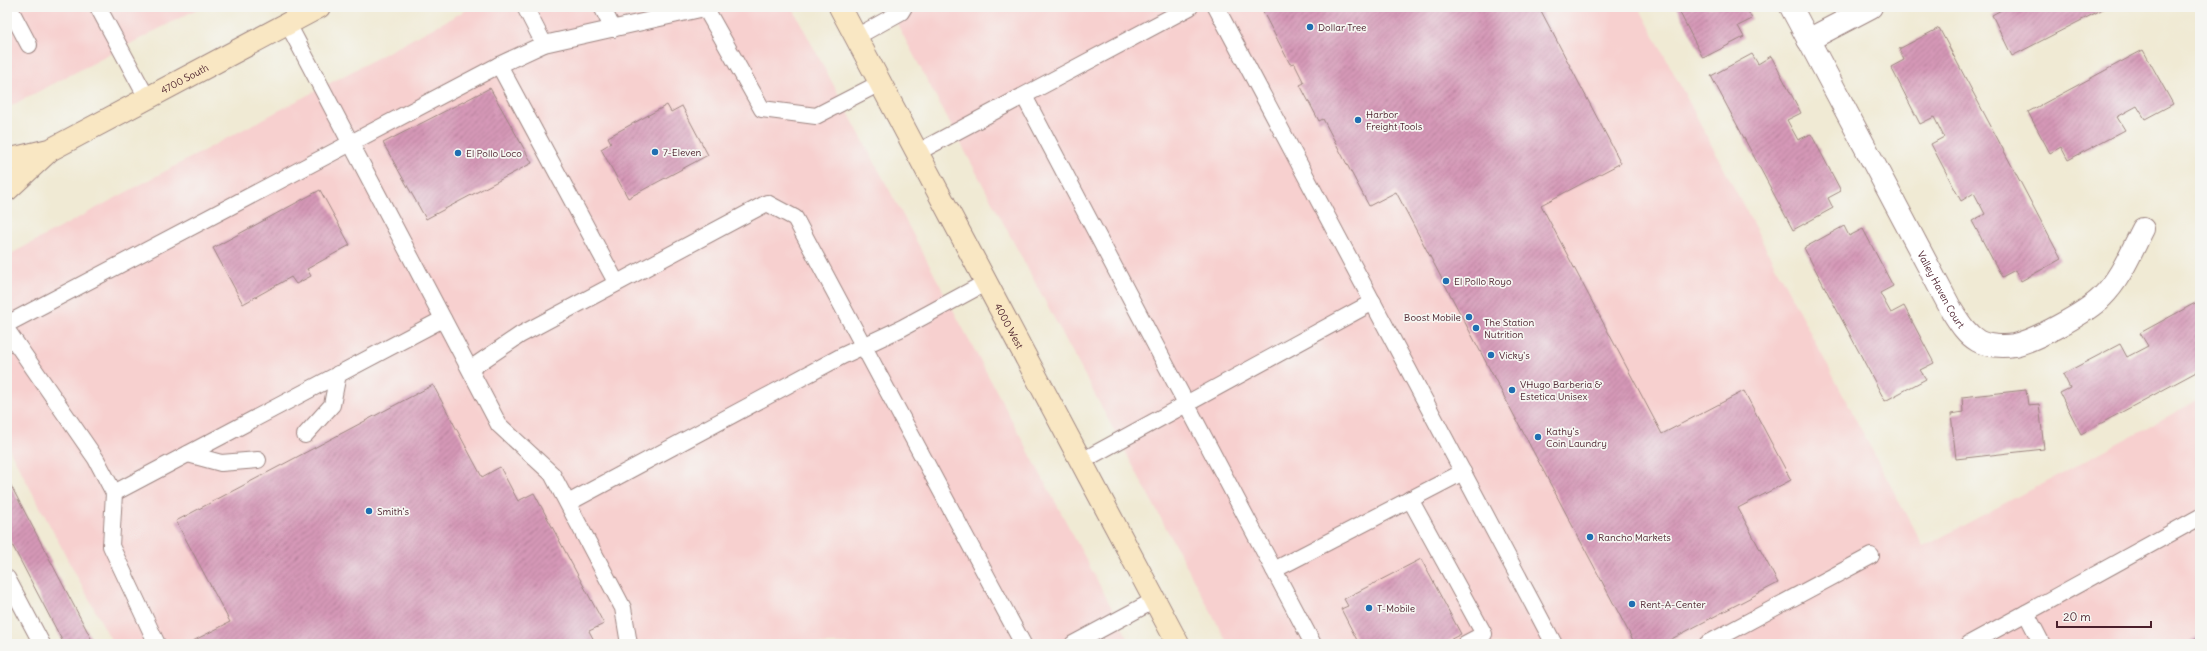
<svg xmlns="http://www.w3.org/2000/svg" width="2207" height="651" font-family="Delius,sans-serif">
<defs>
<pattern id="building-hatch" width="6" height="6" patternUnits="userSpaceOnUse"><rect width="6" height="6" fill="#d598b7"/><path d="M-1 1l2-2M0 6l6-6M5 7l2-2" fill="none" stroke="#af7b95"/></pattern>
</defs>
<rect width="100%" height="100%" fill="#f6f6f2"/>
<filter id="ink" filterUnits="userSpaceOnUse"><feTurbulence type="fractalNoise" baseFrequency=".025" numOctaves="2"/><feDisplacementMap in="SourceGraphic" scale="8" xChannelSelector="R" yChannelSelector="G"/><feConvolveMatrix kernelMatrix="1 2 1 2 8 2 1 2 1" color-interpolation-filters="sRGB"/></filter>
<filter id="wash" filterUnits="userSpaceOnUse"><feTurbulence type="fractalNoise" baseFrequency=".012" numOctaves="4" result="noise"/><feDisplacementMap in="SourceGraphic" scale="16" xChannelSelector="R" yChannelSelector="G"/><feGaussianBlur stdDeviation="0.9" result="paint"/><feColorMatrix in="noise" values="0 0 0 0 0 0 0 0 0 0 0 0 0 0 0 0 0 1.4 0 .05"/><feComposite in="paint" operator="in"/></filter>
<g filter="url(#wash)">
<rect width="100%" height="100%" fill="#f0ead4"/>
<!-- built -->
<g fill="#f7d0cf">
<path d="M7,7H201L7,108Z"/>
<path d="M472,7H792L1131,644H113L7,445V256Z"/>
<path d="M888,7H1639L1923,547L2200,399V644H1228Z"/>
</g>
<g id="blocks">
<!-- building -->
<g fill="url(#building-hatch)">
<path d="M1264,7H1539L1621,163L1541,205L1662,434L1744,391L1791,480L1738,508L1778,583L1662,644H1635L1396,192L1369,206L1323,119L1319,121L1300,85L1304,83L1294,63L1290,64L1263,12L1266,10Z"/>
<path d="M1677,7H1746L1752,19L1738,26L1744,37L1703,58Z"/>
<path d="M2001,7H2107L2012,56L1992,15L2003,9Z"/>
<path d="M1939,28L2061,259L2021,281L2015,270L2002,277L1972,221L1985,214L1974,193L1961,201L1931,144L1944,137L1934,117L1920,124L1891,67L1904,60L1899,49Z"/>
<path d="M2143,50L2173,104L2145,119L2137,106L2117,117L2125,130L2068,160L2061,147L2050,153L2028,112Z"/>
<path d="M1752,54L1758,64L1771,56L1801,113L1787,120L1798,140L1811,134L1841,191L1828,198L1833,208L1793,230L1711,76Z"/>
<path d="M490,88L532,163L426,219L383,143Z"/>
<path d="M667,105L671,112L682,106L708,155L628,198L601,149L611,143L608,137Z"/>
<path d="M320,190L350,245L307,269L311,276L296,284L291,277L243,304L213,248Z"/>
<path d="M1844,226L1849,236L1863,229L1893,286L1880,293L1886,304L1891,313L1904,306L1934,363L1920,370L1926,379L1885,401L1804,248Z"/>
<path d="M2197,302L2200,307V370L2081,434L2060,393L2070,388L2063,374L2120,344L2127,357L2148,346L2140,333Z"/>
<path d="M433,385L482,477L500,467L518,501L534,493L604,624L589,631L596,644H192L191,642L230,622L176,521Z"/>
<path d="M2026,390L2028,405L2039,404L2044,449L1956,459L1951,414L1963,412L1962,397Z"/>
<path d="M7,478L94,644H64L7,535Z"/>
<path d="M1421,559L1461,634L1442,644H1359L1341,609L1348,606L1344,599Z"/>
<path d="M2200,636V644H2185Z"/>
</g>
</g>
</g>
<g filter="url(#ink)">
<use href="#blocks" fill-opacity="0" stroke="#9d8480" stroke-width="1"/>
<g fill="none" stroke-linecap="round" stroke-linejoin="round">
<defs>
<g id="lane">
<path d="M9,7L29,45"/>
<path d="M98,7L147,98"/>
<path d="M525,7L544,44"/>
<path d="M602,7L613,29"/>
<path d="M1216,7L1554,644"/>
<path d="M706,9L762,109L816,116L880,83"/>
<path d="M288,24L499,425L552,474L623,608L629,644"/>
<path d="M856,37L901,12L904,7"/>
<path d="M1024,96L1313,644"/>
<path d="M918,152L1190,7"/>
<path d="M616,282L499,65L544,44L709,7"/>
<path d="M7,324L499,65"/>
<path d="M7,330L96,459L114,493L111,546L157,644"/>
<path d="M470,369L520,335L767,203L795,218L1023,644"/>
<path d="M305,435L332,405L338,374"/>
<path d="M188,454L221,463L258,460"/>
<path d="M1080,462L1373,302"/>
<path d="M114,493L443,319"/>
<path d="M1410,499L1484,634L1465,644"/>
<path d="M568,503L842,356L902,328L985,283"/>
<path d="M1274,570L1463,472"/>
<path d="M7,578L42,644"/>
<path d="M1073,644L1155,600"/>
<path d="M1707,644L1871,556"/>
<path d="M1969,644L2026,613"/>
<path d="M2042,644L2026,613L2200,517"/>
</g>
<g id="street">
<path id="s1" d="M1791,7L1952,311C1959,322 1966,334 1978,341C1987,346 2003,347 2014,345C2036,340 2086,313 2102,297C2121,278 2131,252 2143,229"/>
<path d="M1808,40L1871,7"/>
</g>
<g id="secondary">
<path id="s2" d="M840,7L1178,644"/>
<path d="M7,160L49,150"/>
<path id="s3" d="M7,190L50,150L319,7"/>
</g>
</defs>
<!-- lane casing -->
<use href="#lane" stroke="#9d8480" stroke-width="18"/>
<!-- street casing -->
<use href="#street" stroke="#9d8480" stroke-width="24"/>
<!-- secondary casing -->
<use href="#secondary" stroke="#9d8480" stroke-width="24"/>
<!-- lane -->
<use href="#lane" stroke="#fff" stroke-width="16"/>
<!-- street -->
<use href="#street" stroke="#fff" stroke-width="22"/>
<!-- secondary -->
<use href="#secondary" stroke="#f9e7c3" stroke-width="22"/>
</g>
</g>
<!-- markers -->
<g fill="#1f6fb2" stroke="#f6f6f2" stroke-width="1.5">
<circle cx="1310" cy="27" r="4"/>
<circle cx="1358" cy="120" r="4"/>
<circle cx="655" cy="152" r="4"/>
<circle cx="458" cy="153" r="4"/>
<circle cx="1446" cy="281" r="4"/>
<circle cx="1469" cy="317" r="4"/>
<circle cx="1476" cy="328" r="4"/>
<circle cx="1491" cy="355" r="4"/>
<circle cx="1512" cy="390" r="4"/>
<circle cx="1538" cy="437" r="4"/>
<circle cx="369" cy="511" r="4"/>
<circle cx="1590" cy="537" r="4"/>
<circle cx="1632" cy="604" r="4"/>
<circle cx="1369" cy="608" r="4"/>
</g>
<g text-anchor="middle" dominant-baseline="central" stroke-width="3.5" stroke-linejoin="round" paint-order="stroke">
<!-- poi labels -->
<g font-size="10" fill="#4a1f2b" stroke="#f6f6f2" text-anchor="start">
<text x="1318" y="27">Dollar Tree</text>
<text x="1366" y="114">Harbor<tspan x="1366" dy="12">Freight Tools</tspan></text>
<text x="663" y="152">7-Eleven</text>
<text x="466" y="153">El Pollo Loco</text>
<text x="1454" y="281">El Pollo Royo</text>
<text x="1461" y="317" text-anchor="end">Boost Mobile</text>
<text x="1484" y="322">The Station<tspan x="1484" dy="12">Nutrition</tspan></text>
<text x="1499" y="355">Vicky's</text>
<text x="1520" y="384">VHugo Barberia &amp;<tspan x="1520" dy="12">Estetica Unisex</tspan></text>
<text x="1546" y="431">Kathy's<tspan x="1546" dy="12">Coin Laundry</tspan></text>
<text x="377" y="511">Smith's</text>
<text x="1598" y="537">Rancho Markets</text>
<text x="1640" y="604">Rent-A-Center</text>
<text x="1377" y="608">T-Mobile</text>
</g>
<!-- street labels -->
<g font-size="10" fill="#4a1f2b" stroke="#f6f6f2">
<text stroke="none"><textPath href="#s3" startOffset="211">4700 South</textPath></text>
<text stroke="none"><textPath href="#s1" startOffset="320">Valley Haven Court</textPath></text>
<text stroke="none"><textPath href="#s2" startOffset="361">4000 West</textPath></text>
</g>
</g>
<!-- margin -->
<rect width="2207" height="651" fill="none" stroke="#f6f6f2" stroke-width="24"/>
<!-- scale -->
<path d="M2057 621v6h94v-6" fill="none" stroke="#4a1f2b" stroke-width="2"/>
<text x="2063" y="621" font-size="12" fill="#4a1f2b" stroke="#f6f6f2" stroke-width="3" paint-order="stroke">20 m</text>
</svg>
